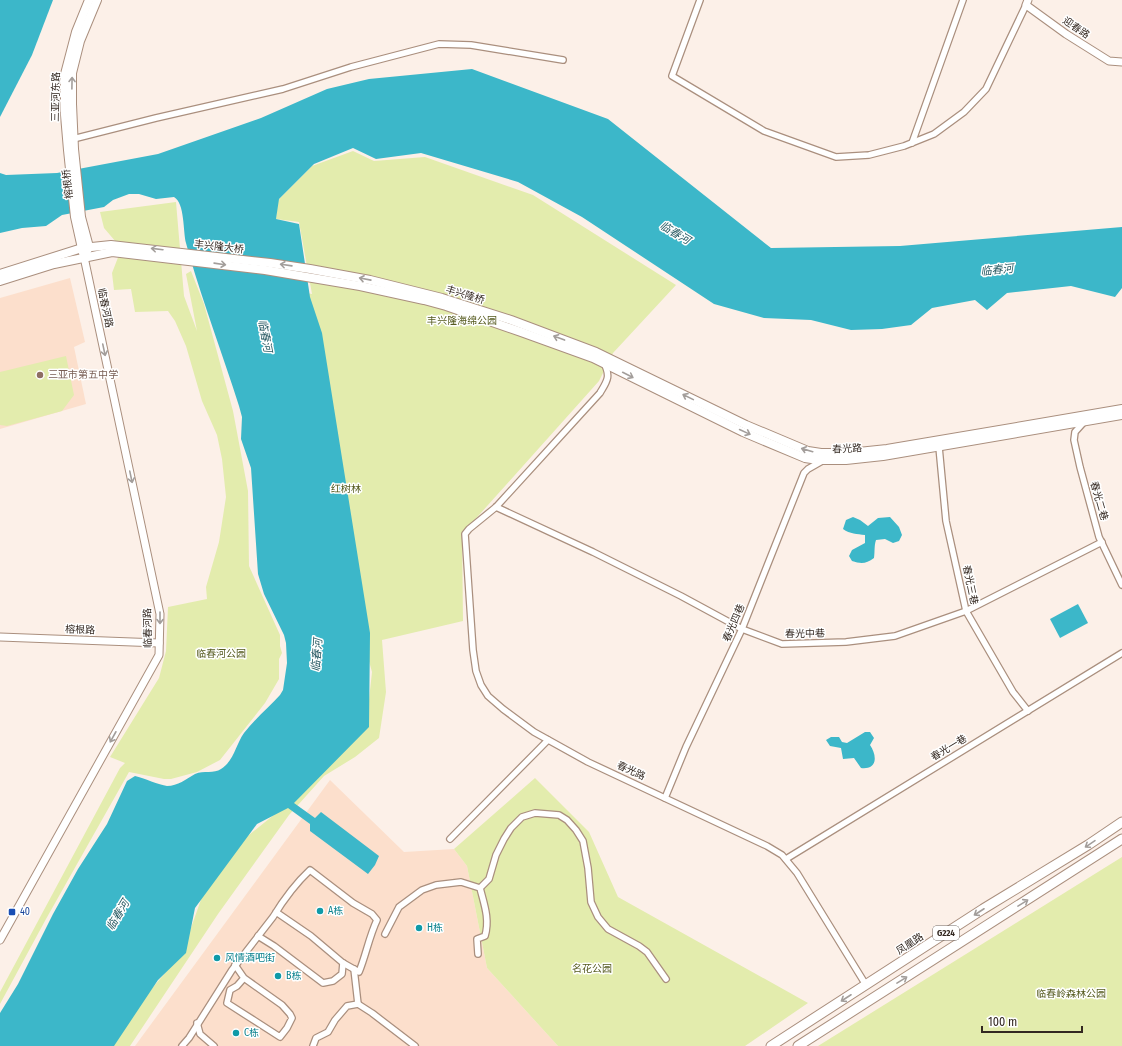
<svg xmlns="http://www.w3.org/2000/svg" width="1122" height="1046" font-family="'Fira Sans Condensed','Noto Sans SC',sans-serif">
<rect width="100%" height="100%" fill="#fcf0e8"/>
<!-- built -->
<g fill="#fcdfcc">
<path d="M70,278L85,342L74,347L86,404L0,429V298Z"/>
<path d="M330,780L404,852L454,849L467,866L487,968L558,1046H135Z"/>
</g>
<!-- green -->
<g fill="#e3ecad">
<path d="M353,151L374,161L425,157L533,195L676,285L613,353L599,381L462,534L463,621L382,640L386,692L379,738L355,757L324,776L289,815L218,914L130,1046H108L137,1006L182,953L203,894L239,843L275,814L366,727L372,672L265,285L312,294L299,222L276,219L278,200L312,166Z"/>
<path d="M176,202L184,296L197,331L186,274L191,271L204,304L233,411L248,491L249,566L280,635V646L282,653L279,659V679L265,703L220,760L197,772L171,779H164L129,772L46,919L0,1004V992L120,768L125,763L110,757L159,678L166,651L168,607L207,599L206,587L219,542L226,497L222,459L217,435L202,401L186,346L175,321L168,311L135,312L131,289L114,290L112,273L124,242H116L104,228L100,212Z"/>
<path d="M66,356L74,395L62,411L7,426L0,425V372Z"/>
<path d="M535,778L589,832L618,897L808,1003L745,1046H558L487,968L467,866L454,849Z"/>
<path d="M1122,857V1046H818Z"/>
</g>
<!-- water -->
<g fill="#3cb7c9">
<path d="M0,0H53L32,55L0,117Z"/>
<path d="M472,69L608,119L771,248L900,246L1122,227V288L1115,297L1071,286L1007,293L987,310L975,300L932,308L911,325L882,329L851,330L811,320L764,318L714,304L582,217L518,182L421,153L376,159L353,148L314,164L279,199L276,219L299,224L310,297L322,333L370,633L369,727L294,803L315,818L321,812L379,856L375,865L368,874L310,831V824L288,808L257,824L195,908L186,953L158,980L114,1046H0V1013L18,984L53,914L78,869L107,824L127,781L135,776C144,778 159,785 167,786C178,786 186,779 195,774C204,770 214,774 221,769C234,761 236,744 244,733C255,719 269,707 280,695L283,690L287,663L286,643L284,635L264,594L258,574L251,468L241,439L242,417L239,406C222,352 201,298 186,243C183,232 185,203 174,197L156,199L139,194H129L113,200L104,207L62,215L46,226L22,228L0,233V173L6,175L57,173L158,154L261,118L327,89L369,79Z"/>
<path d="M853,517L860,520L868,526L878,518L890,517L899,527L902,535L899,541L893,543L885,539L876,540C874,546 875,551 874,558C866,564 861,564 852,561L849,556L852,550L865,543V535C857,534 850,534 843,529L846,520Z"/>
<path d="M1078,604L1088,623L1060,638L1050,619Z"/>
<path d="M865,732H870L874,738L870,745C877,755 878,770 861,768L854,758L843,759L841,748L830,746L826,740L831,737H839L842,742L847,743Z"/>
</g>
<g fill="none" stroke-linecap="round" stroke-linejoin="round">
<defs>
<g id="minor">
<path d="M700,0L672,76L764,131L836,157L869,155L904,146L934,134L964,112L986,89L1026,5"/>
<path d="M73,139L156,118L283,89L351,67L439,44L471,45L563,60"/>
<path d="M912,143L963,0"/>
<path d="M604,363C611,377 607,381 600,393L496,507L469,529L465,534L473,650L476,671L481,685L488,696L503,709L534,732L588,762L767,846L782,855L797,873L866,985"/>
<path d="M1084,422L1075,432L1074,440L1080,467L1099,537L1122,585"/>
<path d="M939,447L946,521L966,611L1013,692L1028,711"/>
<path d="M496,507L593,552L681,596L742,629L782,644L846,642L895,636L966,611L1102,542"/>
<path d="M665,798L686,747L742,629L804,473L808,469L822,461"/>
<path d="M450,839L548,740"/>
<path d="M786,859L1122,653"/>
<path d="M480,888L489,879L496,855L504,839L511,828L522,817L535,813L559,815L567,820L576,830L583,841L588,868L591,902L598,917L608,929L639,946L647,952L666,979"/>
<path d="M385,934L399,907L422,890L436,885L461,882L480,888C484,904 490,919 485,936L477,939L478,954"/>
<path d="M258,936L274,946L323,983L333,981L342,974L343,963"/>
<path d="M235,965L244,978L282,1005L290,1014L292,1018L287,1028L280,1037L227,1003L230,990L237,986L244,978"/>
<path d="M358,1004L372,1013L415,1046"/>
<path d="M197,1023L200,1034L214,1046"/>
<path d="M182,1046L189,1038L232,970L273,917C284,899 295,884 310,870L353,903L372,914L377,920C369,937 366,955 359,972L343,963L311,936L276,912"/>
<path d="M313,1046L316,1038L328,1032L335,1020L347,1006L358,1004L354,969"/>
</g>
<g id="tertiary">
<path d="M1028,0L1026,5L1066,34L1109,61L1122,62"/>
<path d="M0,637L159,643"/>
<path d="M0,940L159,655L160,614L84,257"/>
</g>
<g id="secondary">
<path d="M87,251L89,247L81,217L74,149L72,104V73L80,41L97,0"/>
<path d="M83,253L75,217L68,150L65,115V74L76,32L89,0"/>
<path d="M0,274L82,248L111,245L270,263L310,269L370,280L442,298L511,320L596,352L746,425L808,451L821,453H849L887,449L1122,409"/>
<path d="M0,281L54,264L112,252L265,270L360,286L424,300L446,306L521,332L593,358L743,432L805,458L818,460H846L883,456L1122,415"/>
</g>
<g id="trunk">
<path d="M771,1046L983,909L1088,845L1122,822"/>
<path d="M798,1046L1122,839"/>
</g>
</defs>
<!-- minor casing -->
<use href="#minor" stroke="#aa8f7e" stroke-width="8"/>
<!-- tertiary casing -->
<use href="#tertiary" stroke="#aa8f7e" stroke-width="9"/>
<!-- secondary casing -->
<use href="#secondary" stroke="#aa8f7e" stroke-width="10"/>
<!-- trunk casing -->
<use href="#trunk" stroke="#aa8f7e" stroke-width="11"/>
<!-- minor -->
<use href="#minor" stroke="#fff" stroke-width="5.5"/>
<!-- tertiary -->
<use href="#tertiary" stroke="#fff" stroke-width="7"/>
<!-- secondary -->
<use href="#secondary" stroke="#fff" stroke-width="8"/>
<!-- trunk -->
<use href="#trunk" stroke="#fff" stroke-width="9"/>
</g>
<!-- one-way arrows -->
<defs><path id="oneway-shaft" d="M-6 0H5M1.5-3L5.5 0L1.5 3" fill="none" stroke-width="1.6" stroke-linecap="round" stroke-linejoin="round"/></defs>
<g stroke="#a39e9b">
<use href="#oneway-shaft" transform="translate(72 83) rotate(-89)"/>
<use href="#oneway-shaft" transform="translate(157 249) rotate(-173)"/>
<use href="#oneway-shaft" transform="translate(220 264) rotate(8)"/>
<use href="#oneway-shaft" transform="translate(286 265) rotate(-172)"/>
<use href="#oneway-shaft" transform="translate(365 279) rotate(-169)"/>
<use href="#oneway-shaft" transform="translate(559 338) rotate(-160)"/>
<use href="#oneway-shaft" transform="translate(104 350) rotate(78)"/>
<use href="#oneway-shaft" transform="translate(628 375) rotate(27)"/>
<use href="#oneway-shaft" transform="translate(688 397) rotate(-154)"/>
<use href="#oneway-shaft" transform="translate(745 432) rotate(25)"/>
<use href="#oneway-shaft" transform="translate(807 450) rotate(-164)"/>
<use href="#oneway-shaft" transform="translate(131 477) rotate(78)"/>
<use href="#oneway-shaft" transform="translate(160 618) rotate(90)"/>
<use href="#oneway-shaft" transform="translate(113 737) rotate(119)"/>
<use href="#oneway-shaft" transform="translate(1090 844) rotate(146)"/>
<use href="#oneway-shaft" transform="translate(1023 903) rotate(-32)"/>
<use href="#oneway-shaft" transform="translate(979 912) rotate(147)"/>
<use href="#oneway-shaft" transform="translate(902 980) rotate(-32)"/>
<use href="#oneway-shaft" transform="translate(846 998) rotate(147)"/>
</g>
<!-- markers -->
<circle fill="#8d6e63" stroke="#fff" stroke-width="1.5" cx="40" cy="375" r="4"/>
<g fill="#0f9aa8" stroke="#fff" stroke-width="1.5">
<circle cx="320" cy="911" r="4"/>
<circle cx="419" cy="928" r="4"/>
<circle cx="217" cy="958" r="4"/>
<circle cx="278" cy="976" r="4"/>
<circle cx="236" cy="1033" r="4"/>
</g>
<rect fill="#1a4fb4" stroke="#fff" stroke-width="1.5" x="8" y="908" width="8" height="8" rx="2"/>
<g text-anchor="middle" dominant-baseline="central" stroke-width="3" stroke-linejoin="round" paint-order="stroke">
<!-- shield labels -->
<rect fill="#fff" stroke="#706864" stroke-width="1" x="933" y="926" width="26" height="14" rx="3"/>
<g font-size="9" font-weight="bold" fill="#332821">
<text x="946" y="933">G224</text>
</g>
<!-- street labels -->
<g font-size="10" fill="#332821" stroke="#fff">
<text transform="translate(1076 28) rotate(34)">迎春路</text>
<text transform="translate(56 97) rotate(-89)">三亚河东路</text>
<text transform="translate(68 184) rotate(-96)">榕根桥</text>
<text transform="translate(219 247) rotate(7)">丰兴隆大桥</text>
<text transform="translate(465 295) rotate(17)">丰兴隆桥</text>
<text transform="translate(105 308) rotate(78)">临春河路</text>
<text transform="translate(847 449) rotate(-3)">春光路</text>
<text transform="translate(1099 501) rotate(74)">春光二巷</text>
<text transform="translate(970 585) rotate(78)">春光三巷</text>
<text transform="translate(734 623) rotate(-67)">春光四巷</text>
<text transform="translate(148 628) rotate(-91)">临春河路</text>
<text transform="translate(80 630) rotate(2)">榕根路</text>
<text transform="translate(805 634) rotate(-1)">春光中巷</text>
<text transform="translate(949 748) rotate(-31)">春光一巷</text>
<text transform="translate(631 771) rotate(25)">春光路</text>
<text transform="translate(910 944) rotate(-33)">凤凰路</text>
</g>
<!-- park labels -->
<g font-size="10" fill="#555a1e" stroke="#fff">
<text x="462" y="321">丰兴隆海绵公园</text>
<text x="346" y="489">红树林</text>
<text x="221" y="654">临春河公园</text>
<text x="592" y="969">名花公园</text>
<text x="1071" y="994">临春岭森林公园</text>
</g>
<!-- education labels -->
<g font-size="10" fill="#785e54" stroke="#fff" text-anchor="start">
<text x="48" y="375">三亚市第五中学</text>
</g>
<!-- culture labels -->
<g font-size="10" fill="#0d838f" stroke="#fff" text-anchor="start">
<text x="328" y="911">A栋</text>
<text x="427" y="928">H栋</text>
<text x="225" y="958">风情酒吧街</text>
<text x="286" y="976">B栋</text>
<text x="244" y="1033">C栋</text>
</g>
<!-- transit labels -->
<g font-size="10" fill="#164399" stroke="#fff" text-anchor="start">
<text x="20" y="912">40</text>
</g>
<!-- water labels -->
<g font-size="11" font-style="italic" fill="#265861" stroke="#fff">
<text transform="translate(675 233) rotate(31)">临春河</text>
<text transform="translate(997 270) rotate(-6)">临春河</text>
<text transform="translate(265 336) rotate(79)">临春河</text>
<text transform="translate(317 655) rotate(-86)">临春河</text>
<text transform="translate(118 915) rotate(-59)">临春河</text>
</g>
</g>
<!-- scale -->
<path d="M982 1026v6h100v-6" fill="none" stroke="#332821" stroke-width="2"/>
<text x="988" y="1026" font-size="12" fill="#332821" stroke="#ffffff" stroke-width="3" paint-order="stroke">100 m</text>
</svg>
